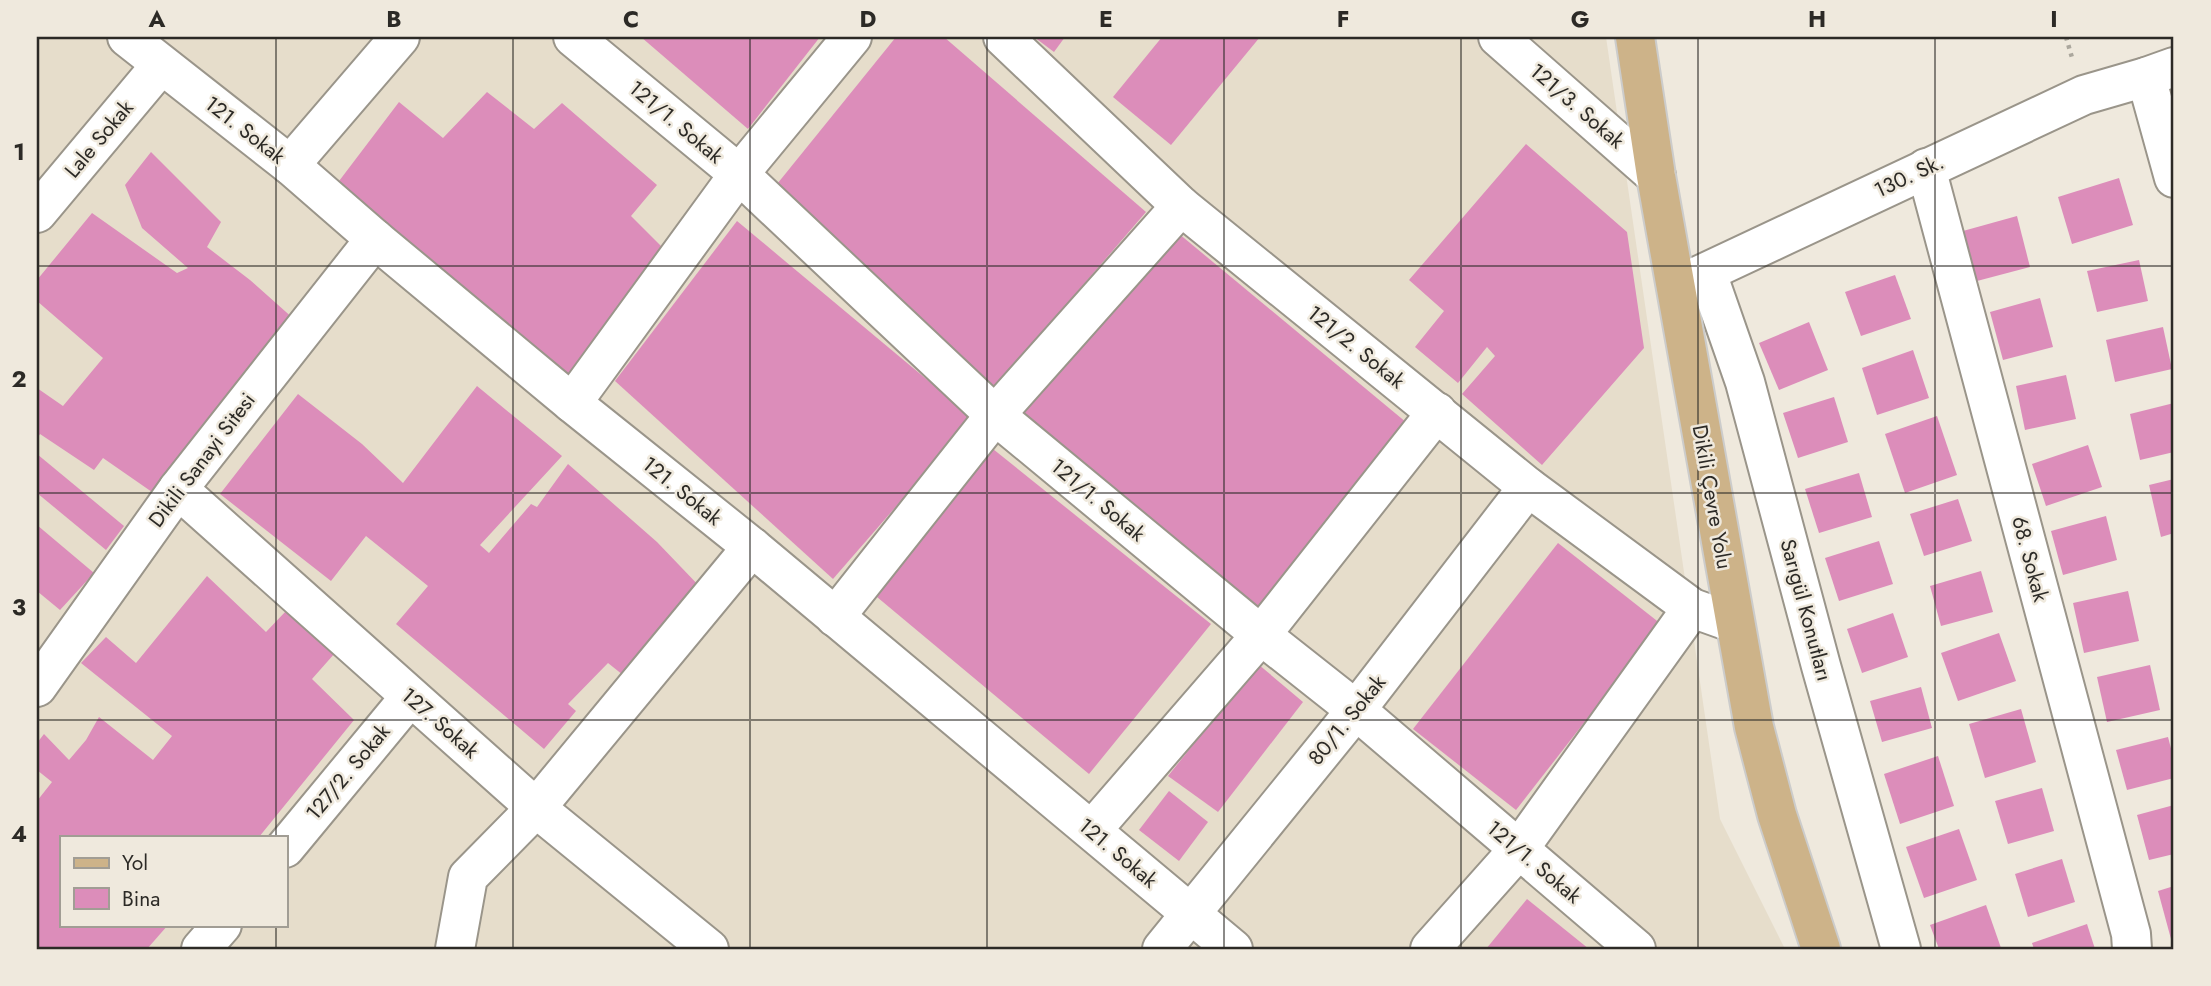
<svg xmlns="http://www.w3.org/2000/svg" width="2211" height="986" font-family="Jost,sans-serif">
<rect width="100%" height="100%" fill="#efe9dd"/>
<!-- built -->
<path fill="#e6ddcb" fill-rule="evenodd" d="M37,37H1606L1720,819L1785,949H37ZM61,837H285V925H61Z"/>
<!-- building -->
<g fill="#dc8dba">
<path d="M641,37H820L748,129Z"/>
<path d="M896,37H944L1146,212L991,392L769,194Z"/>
<path d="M1034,37H1065L1054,52Z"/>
<path d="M1162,37H1260L1171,145L1113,97Z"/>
<path d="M487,92L534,129L562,103L657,185L631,216L671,256L577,386L333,189L399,102L443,138Z"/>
<path d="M1526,144L1627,232L1644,348L1542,465L1462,394L1495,356L1487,347L1458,383L1415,347L1444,311L1409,280Z"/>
<path d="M151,152L221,222L207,247L250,280L295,320L152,492L103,458L94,470L40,434L37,439V388L63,406L103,358L37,301V280L92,213L177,273L188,268L142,228L125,185Z"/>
<path d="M2119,178L2133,225L2072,244L2058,197Z"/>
<path d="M2017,216L2030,267L1977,281L1963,231Z"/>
<path d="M737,221L973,418L833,579L615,381Z"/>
<path d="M1178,233L1407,423L1261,608L1014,412Z"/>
<path d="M2139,260L2148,301L2097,312L2087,271Z"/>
<path d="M1895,275L1911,319L1861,336L1845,292Z"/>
<path d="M2040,298L2053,347L2003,360L1990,312Z"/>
<path d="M1809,322L1828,370L1779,390L1759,343Z"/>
<path d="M2163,327L2172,369L2115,382L2106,340Z"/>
<path d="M1913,350L1929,398L1877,415L1862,368Z"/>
<path d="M2066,375L2076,419L2025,430L2016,386Z"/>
<path d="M477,386L562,456L480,545L489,553L531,504L537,507L568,464L657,542L703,590L628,679L608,663L568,704L576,711L544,749L396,624L428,586L366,536L331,581L220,494L298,394L362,444L403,483Z"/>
<path d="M1834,397L1848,442L1798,458L1783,413Z"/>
<path d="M2174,403V452L2140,460L2130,414Z"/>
<path d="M1937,416L1957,475L1905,493L1885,434Z"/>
<path d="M2088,445L2102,487L2046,506L2032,464Z"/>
<path d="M993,449L1211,624L1089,774L871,592Z"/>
<path d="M37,454L124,526L106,550L37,493Z"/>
<path d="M1859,473L1872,517L1819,533L1805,489Z"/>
<path d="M2174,479V533L2161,537L2149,485Z"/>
<path d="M1958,499L1972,541L1924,556L1910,514Z"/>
<path d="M2106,516L2117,560L2063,575L2051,531Z"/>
<path d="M37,525L94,573L60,610L37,591Z"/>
<path d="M1879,541L1893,584L1839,601L1825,558Z"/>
<path d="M1558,543L1661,624L1516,810L1413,729Z"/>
<path d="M1981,571L1993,612L1941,626L1930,586Z"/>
<path d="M207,576L266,632L286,611L335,653L312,679L354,720L259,837H61V925H168L147,949H37V801L52,782L37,770V743L44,734L69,760L86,740L99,717L153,760L172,736L81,663L106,637L136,663Z"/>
<path d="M2128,591L2139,641L2084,653L2073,603Z"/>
<path d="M1893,613L1908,657L1862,673L1847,629Z"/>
<path d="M1999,633L2016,681L1958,701L1941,653Z"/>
<path d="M1258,664L1303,702L1218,812L1168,776Z"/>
<path d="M2150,665L2160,710L2107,722L2097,677Z"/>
<path d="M1921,687L1932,728L1882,742L1870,701Z"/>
<path d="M2021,709L2036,762L1985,778L1969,724Z"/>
<path d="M2168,737L2174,760V778L2127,790L2116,750Z"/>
<path d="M1938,756L1954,806L1900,824L1884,774Z"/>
<path d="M2042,788L2054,831L2008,844L1995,801Z"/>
<path d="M1169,791L1208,822L1179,861L1139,830Z"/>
<path d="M2174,805V854L2149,860L2137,815Z"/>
<path d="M1959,829L1977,880L1924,898L1906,847Z"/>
<path d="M2062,859L2075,902L2028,917L2015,874Z"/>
<path d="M2174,886V939H2171L2158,891Z"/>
<path d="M1527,899L1589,949H1486Z"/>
<path d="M1986,905L2001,948L1939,949L1930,925Z"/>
<path d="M2087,924L2095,949H2034L2032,943Z"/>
</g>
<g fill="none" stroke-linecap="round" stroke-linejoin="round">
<defs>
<g id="minor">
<path d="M127,37L290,165L375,239L572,403L752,547L1233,949"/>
<path d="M573,37L739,174L995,415L1261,635L1356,710L1636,949"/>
<path d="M1003,37L1181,206L1528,487L1692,608L1734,623"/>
<path d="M1498,37L1656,176"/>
<path d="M2146,77L2174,178"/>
<path d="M290,165L400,37"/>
<path d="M1926,168L2131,934L2132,949"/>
<path d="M37,213L161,65"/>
<path d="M1707,273L1745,382L1821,666L1901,949"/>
<path d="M1683,283L2084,95L2146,77L2174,67"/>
<path d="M572,403L739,174L852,37"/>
<path d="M178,489L536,808L709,949"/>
<path d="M835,617L995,415L1181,206"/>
<path d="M37,687L178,489L375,239"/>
<path d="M1092,830L1261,635L1437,412"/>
<path d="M285,848L410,697"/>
<path d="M201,949L222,925"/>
<path d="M455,949L468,877L536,808L752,547"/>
<path d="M1162,949L1356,710L1528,487"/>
<path d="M1430,949L1519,849L1692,608"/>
</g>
<path id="major" d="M1635,37L1656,176L1754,727L1777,815L1821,949"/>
</defs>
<!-- minor casing -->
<use href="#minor" stroke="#9a958a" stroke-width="42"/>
<!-- major casing -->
<use href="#major" stroke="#cccccb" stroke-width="42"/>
<!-- path -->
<path stroke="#aba79d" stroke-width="4.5" stroke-dasharray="3.5 5" stroke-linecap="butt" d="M2066,37L2073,61"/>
<!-- minor -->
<use href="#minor" stroke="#fff" stroke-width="38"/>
<!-- major -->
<use href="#major" stroke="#cdb389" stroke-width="38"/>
</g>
<!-- grid -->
<path fill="none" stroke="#2c2a26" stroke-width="2" stroke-opacity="0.55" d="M276,37V837M513,37V949M750,37V949M987,37V949M1224,37V949M1461,37V949M1698,37V949M1935,37V949M37,266H2174M37,493H2174M37,720H2174M276,925V949"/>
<g text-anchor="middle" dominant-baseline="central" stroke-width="5" stroke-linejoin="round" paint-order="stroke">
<!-- street labels -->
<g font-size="21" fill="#2c2a26" stroke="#efe9dd">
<text transform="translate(1577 106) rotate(41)">121/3. Sokak</text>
<text transform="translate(676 122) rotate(40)">121/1. Sokak</text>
<text transform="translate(245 130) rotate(38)">121. Sokak</text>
<text transform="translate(99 139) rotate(-50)">Lale Sokak</text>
<text transform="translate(1909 176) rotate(-25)">130. Sk.</text>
<text transform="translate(1356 347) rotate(39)">121/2. Sokak</text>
<text transform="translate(202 460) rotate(-53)">Dikili Sanayi Sitesi</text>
<text transform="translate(682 491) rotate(39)">121. Sokak</text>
<text transform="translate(1712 497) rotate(80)">Dikili Çevre Yolu</text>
<text transform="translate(1098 500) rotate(40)">121/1. Sokak</text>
<text transform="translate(2030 559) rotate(75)">68. Sokak</text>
<text transform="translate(1806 610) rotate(75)">Sarıgül Konutları</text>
<text transform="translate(1347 720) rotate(-51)">80/1. Sokak</text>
<text transform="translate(440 723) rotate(41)">127. Sokak</text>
<text transform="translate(348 772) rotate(-50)">127/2. Sokak</text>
<text transform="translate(1118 853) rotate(40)">121. Sokak</text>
<text transform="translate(1534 862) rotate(40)">121/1. Sokak</text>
</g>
</g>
<!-- border -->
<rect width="2211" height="986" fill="none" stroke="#efe9dd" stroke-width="77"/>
<!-- legend -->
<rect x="60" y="836" width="228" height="91" fill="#efe9dd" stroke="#a19d94" stroke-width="2"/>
<rect x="74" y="858" width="35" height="10" fill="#cdb389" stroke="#a19d94" stroke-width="2"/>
<text x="122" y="870" font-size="21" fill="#2c2a26">Yol</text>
<rect x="74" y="888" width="35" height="21" fill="#dc8dba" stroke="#a19d94" stroke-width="2"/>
<text x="122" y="906" font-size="21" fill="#2c2a26">Bina</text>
<rect x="38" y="38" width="2134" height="910" fill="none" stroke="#2c2a26" stroke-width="2.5"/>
<g font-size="23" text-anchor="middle" font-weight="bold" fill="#2c2a26">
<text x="157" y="27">A</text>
<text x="394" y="27">B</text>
<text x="631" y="27">C</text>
<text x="868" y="27">D</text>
<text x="1106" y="27">E</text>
<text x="1343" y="27">F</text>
<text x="1580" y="27">G</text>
<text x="1817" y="27">H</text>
<text x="2054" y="27">I</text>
<text x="19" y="160">1</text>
<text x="19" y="387">2</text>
<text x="19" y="615">3</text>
<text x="19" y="842">4</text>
</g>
</svg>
